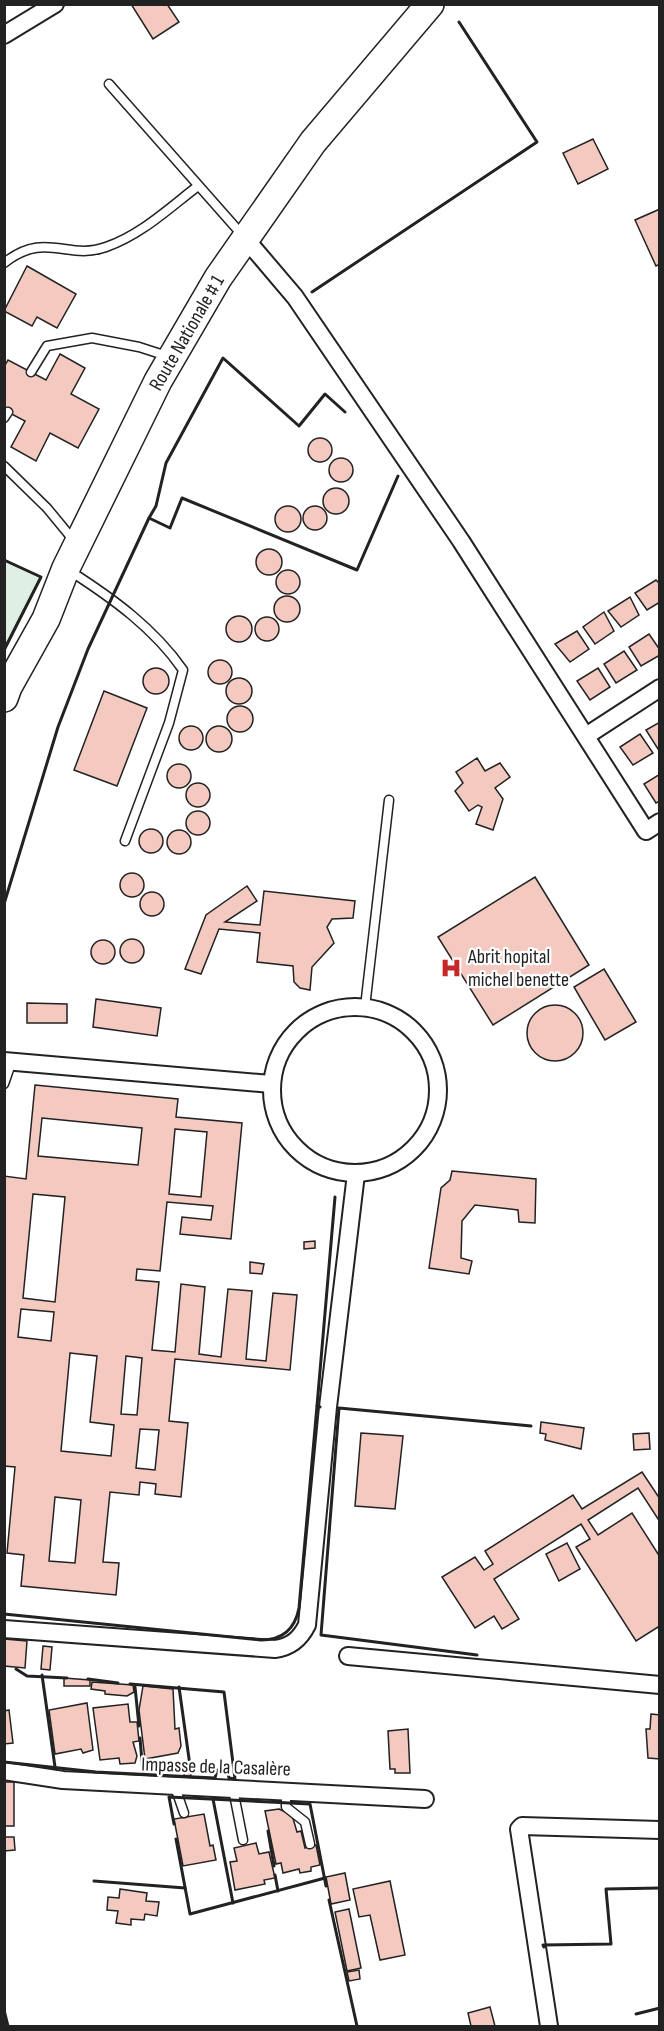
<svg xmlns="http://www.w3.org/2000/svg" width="664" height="2031" font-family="'Sofia Sans Condensed',sans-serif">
<rect width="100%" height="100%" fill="#fff"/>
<!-- park -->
<path fill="#e0efe3" stroke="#6f6f6f" stroke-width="1.5" d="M5,560L41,577L5,650Z"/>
<!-- building -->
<g fill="#f3c9c0" stroke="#222" stroke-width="1.5" fill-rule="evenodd">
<path d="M131,4H167L179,22L153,39Z"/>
<path d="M593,139L608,169L578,184L563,153Z"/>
<path d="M660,209V264L656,266L635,220Z"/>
<path d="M27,266L76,294L57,328L37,317L32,326L4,311Z"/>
<path d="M60,354L85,368L71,394L99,409L78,448L50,433L36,461L11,447L25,421L4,410V367L8,360L46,380Z"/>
<circle cx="320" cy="450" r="12"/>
<circle cx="341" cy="470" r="12"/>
<circle cx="336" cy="501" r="13"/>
<circle cx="315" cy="518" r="12"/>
<circle cx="288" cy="519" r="13"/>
<circle cx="269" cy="562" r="13"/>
<circle cx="288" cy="582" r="12"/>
<path d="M656,580L660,584V602L647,610L635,593Z"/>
<circle cx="287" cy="609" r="13"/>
<path d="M630,597L639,615L621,627L608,611Z"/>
<path d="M604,612L614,631L595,644L583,627Z"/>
<circle cx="239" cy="629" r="13"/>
<circle cx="267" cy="629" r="12"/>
<path d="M577,631L589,649L570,662L555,644Z"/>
<path d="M649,634L660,650V655L641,666L629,647Z"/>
<path d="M624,651L637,670L616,683L604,664Z"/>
<circle cx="220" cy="672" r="12"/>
<path d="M598,668L610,687L590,700L577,681Z"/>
<circle cx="156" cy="681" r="13"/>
<circle cx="239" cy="691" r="13"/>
<path d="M104,691L147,708L117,786L74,770Z"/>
<circle cx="240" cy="719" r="13"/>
<path d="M660,722V748L658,749L646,730Z"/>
<circle cx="191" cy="738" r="12"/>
<circle cx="219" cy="739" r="13"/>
<path d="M640,734L653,753L633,765L620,747Z"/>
<path d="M477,758L485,771L500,763L510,777L495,788L503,799L493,830L476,824L482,807L478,805L469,811L455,791L463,783L456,772Z"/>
<circle cx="179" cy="776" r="12"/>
<path d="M660,774V801L656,803L644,784Z"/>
<circle cx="198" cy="795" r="12"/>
<circle cx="198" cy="823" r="12"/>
<circle cx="151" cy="841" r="12"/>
<circle cx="179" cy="842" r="12"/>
<circle cx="132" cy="885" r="12"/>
<path d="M535,877L589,965L493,1025L438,937Z"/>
<path d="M247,886L257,901L225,922L260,925L264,891L355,901L353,918L332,919L327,927L334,943L312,967L310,990L300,988L294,982L293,966L257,962L260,933L219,929L201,974L185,969L206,915Z"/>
<circle cx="152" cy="904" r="12"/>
<circle cx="132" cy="951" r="12"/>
<circle cx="103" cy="952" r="12"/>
<path d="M604,969L636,1022L605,1040L574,987Z"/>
<path d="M96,999L161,1008L157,1036L93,1027Z"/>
<path d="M27,1003L67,1004V1023H27Z"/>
<circle cx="555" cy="1033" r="28"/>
<path d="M35,1085L178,1099L176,1117L242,1123L231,1239L180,1234L182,1217L211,1220L213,1206L167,1202L160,1271L137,1269L136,1280L159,1282L152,1350L175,1352L181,1284L205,1287L199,1354L221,1357L228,1289L252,1291L246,1359L266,1361L273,1293L297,1295L290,1370L175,1359L169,1421L188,1423L181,1497L155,1494L156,1484L140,1482L139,1495L110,1492L103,1562L119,1563L116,1595L21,1586L24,1555L7,1553L15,1467L4,1466V1176L26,1179ZM42,1118L142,1128L138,1165L38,1156ZM175,1129L207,1132L201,1197L169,1194ZM33,1194L65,1197L55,1302L23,1298ZM21,1309L54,1312L51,1341L18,1337ZM70,1353L97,1356L90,1422L114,1425L111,1456L61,1451ZM126,1356L142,1358L137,1415L121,1414ZM140,1429L159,1430L155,1470L136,1468ZM55,1497L81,1500L75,1563L49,1561Z"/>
<path d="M452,1171L536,1179L535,1223L519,1222L518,1210L475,1205L462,1221L461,1258L472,1261L469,1274L429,1268L441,1188L450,1180Z"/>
<path d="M315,1241V1248L304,1249V1242Z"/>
<path d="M250,1262L264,1264L262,1274L250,1273Z"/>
<path d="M541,1422L584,1428L581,1449L545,1440L546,1434L540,1433Z"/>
<path d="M361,1433L403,1436L395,1509L355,1506Z"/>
<path d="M649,1433L650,1449L634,1450L633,1434Z"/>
<path d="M642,1472L660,1499V1522L638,1488L588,1520L598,1535L632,1513L660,1557V1629L658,1627L636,1641L576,1547L590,1539L581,1524L494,1579L519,1619L502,1629L494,1616L475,1628L442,1577L475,1557L484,1570L493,1564L485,1551L573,1495L582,1509Z"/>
<path d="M567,1543L580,1569L559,1581L546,1554Z"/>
<path d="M4,1639L27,1641L25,1668L4,1666Z"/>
<path d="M43,1646L52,1647L50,1670L41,1669Z"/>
<path d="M64,1678L90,1680V1686H64Z"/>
<path d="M92,1682L133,1685L134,1692L127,1696L105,1694V1691L91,1689Z"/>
<path d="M143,1686L173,1689L175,1729L179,1728L181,1746L178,1753L145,1759L139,1710Z"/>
<path d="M87,1703L93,1750L83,1753L81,1749L55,1754L49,1710Z"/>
<path d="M128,1704L130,1722H137L139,1741L133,1742L137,1756L135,1763L120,1764L119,1758L100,1760L93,1708Z"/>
<path d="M9,1710L13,1743L4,1744V1711Z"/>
<path d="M651,1714L660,1715V1759L648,1758L646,1729H650Z"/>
<path d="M408,1729L410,1773H395V1769H390L388,1731Z"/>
<path d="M185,1768L190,1769L191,1776H184Z"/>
<rect x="4" y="1782" width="10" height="44"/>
<path d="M279,1809L292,1815L297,1832L301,1831L305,1848L316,1845L320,1865L311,1867V1871L300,1873L299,1869L283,1873L281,1863L276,1864L265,1811Z"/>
<path d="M204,1814L210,1846L213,1845L216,1860L183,1866L174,1819Z"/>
<path d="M4,1837H14L15,1850L4,1851Z"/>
<path d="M256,1843L259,1854L269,1852L275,1878L264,1880L265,1884L235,1890L230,1862L237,1861L234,1848Z"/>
<path d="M345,1873L350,1900L331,1904L326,1877Z"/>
<path d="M390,1881L405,1955L380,1960L370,1915L359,1917L353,1889Z"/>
<path d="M120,1889L147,1893L146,1901L159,1902L157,1916L145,1914L144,1920L131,1919V1925L116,1923L118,1911L107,1910L108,1897L119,1898Z"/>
<path d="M349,1909L361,1968L347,1971L335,1912Z"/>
<path d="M359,1970L360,1979L349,1981L347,1972Z"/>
<path d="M490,2007L495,2026H471L468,2013Z"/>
</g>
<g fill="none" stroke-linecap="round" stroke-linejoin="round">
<defs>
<g id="lane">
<path d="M109,84L244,237"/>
<path d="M4,263C46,230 67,261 106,247C141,235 169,208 198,186"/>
<path d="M31,372L47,346L92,338L139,347L167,356"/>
<path d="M4,418L8,412"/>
<path d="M4,466L47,508L75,542"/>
<path d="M70,571C112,598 154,628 183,670L169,723L125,841"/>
<path d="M365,1007L389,800"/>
<path d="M4,1084L12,1061"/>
<path d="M175,1787L184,1813"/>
<path d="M233,1789L243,1840"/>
<path d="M286,1791V1807L305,1822L310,1844"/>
</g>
<g id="street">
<path d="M4,35L55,4"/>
<path d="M244,237L295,297L461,541L646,831L660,822"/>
<path d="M586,736L660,688"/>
<circle cx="355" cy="1090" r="83"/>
<path d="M4,1061L271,1084"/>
<path d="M4,1629L275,1649C291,1647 300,1639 307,1625L328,1407L356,1174"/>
<path d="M348,1656L660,1685"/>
<path d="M4,1771L63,1780L425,1799"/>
<path d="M549,2026L519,1829L522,1826L660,1830"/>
</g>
<path id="primary" d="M4,698L8,687L46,619L66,568L158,381L218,278L313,142L430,4"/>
</defs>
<!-- lane casing -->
<use href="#lane" stroke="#222" stroke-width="11"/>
<!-- street casing -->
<use href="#street" stroke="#222" stroke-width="20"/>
<!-- primary casing -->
<use href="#primary" stroke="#222" stroke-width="30"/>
<!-- lane -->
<use href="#lane" stroke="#fff" stroke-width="8"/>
<!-- street -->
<use href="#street" stroke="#fff" stroke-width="16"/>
<!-- primary -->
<use href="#primary" stroke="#fff" stroke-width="27"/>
<!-- wall -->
<g stroke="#222" stroke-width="3">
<path d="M312,292L537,142L459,22"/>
<path d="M345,412L325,394L299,426L223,358L166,463L156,506L149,518L170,528L182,498L357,570L398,476"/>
<path d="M4,560L41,577L4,650"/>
<path d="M4,904L58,727L88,649L149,518"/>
<path d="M320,1407L317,1406L335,1197"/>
<path d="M4,1614L261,1640C283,1640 295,1629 299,1608L317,1406"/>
<path d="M477,1655L321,1635L339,1408L531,1426"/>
<path d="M16,1669L27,1676L67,1678"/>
<path d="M42,1675L55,1767"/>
<path d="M88,1679L118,1683"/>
<path d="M135,1687L139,1726"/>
<path d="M179,1687L191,1773"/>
<path d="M140,1738L143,1774"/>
<path d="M4,1762L96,1772L215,1778L217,1770H227L229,1778L235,1779L224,1692L130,1684"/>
<path d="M213,1799L233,1903"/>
<path d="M174,1824L169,1797L310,1804L326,1886"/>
<path d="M268,1831L274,1866"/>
<path d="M176,1839L190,1914L325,1878"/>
<path d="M275,1875L278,1891"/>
<path d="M94,1881L185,1888"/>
<path d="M329,1900L357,2026"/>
<path d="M544,1947L543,1945L611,1944L606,1889L660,1888"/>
<path d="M4,2010L8,2026"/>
<path d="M636,2014L660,2008"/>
</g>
</g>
<!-- icons -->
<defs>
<symbol id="hospital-bare" viewBox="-9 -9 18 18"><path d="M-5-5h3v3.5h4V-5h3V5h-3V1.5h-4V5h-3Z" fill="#c62828" stroke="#fff" stroke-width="2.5" paint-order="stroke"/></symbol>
</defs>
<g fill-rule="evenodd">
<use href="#hospital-bare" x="436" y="953" width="30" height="30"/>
</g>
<g text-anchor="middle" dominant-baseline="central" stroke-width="4.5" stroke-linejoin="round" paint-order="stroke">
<!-- street labels -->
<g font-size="20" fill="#222" stroke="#fff">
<text transform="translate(187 333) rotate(-60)">Route Nationale # 1</text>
<text transform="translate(216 1767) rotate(2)">Impasse de la Casalère</text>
</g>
<!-- poi labels -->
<g font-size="20" fill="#222" stroke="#fff" text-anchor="start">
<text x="468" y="957">Abrit hopital<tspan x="468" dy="23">michel benette</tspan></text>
</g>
</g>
<!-- border -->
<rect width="664" height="2031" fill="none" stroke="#222222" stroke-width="12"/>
</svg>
